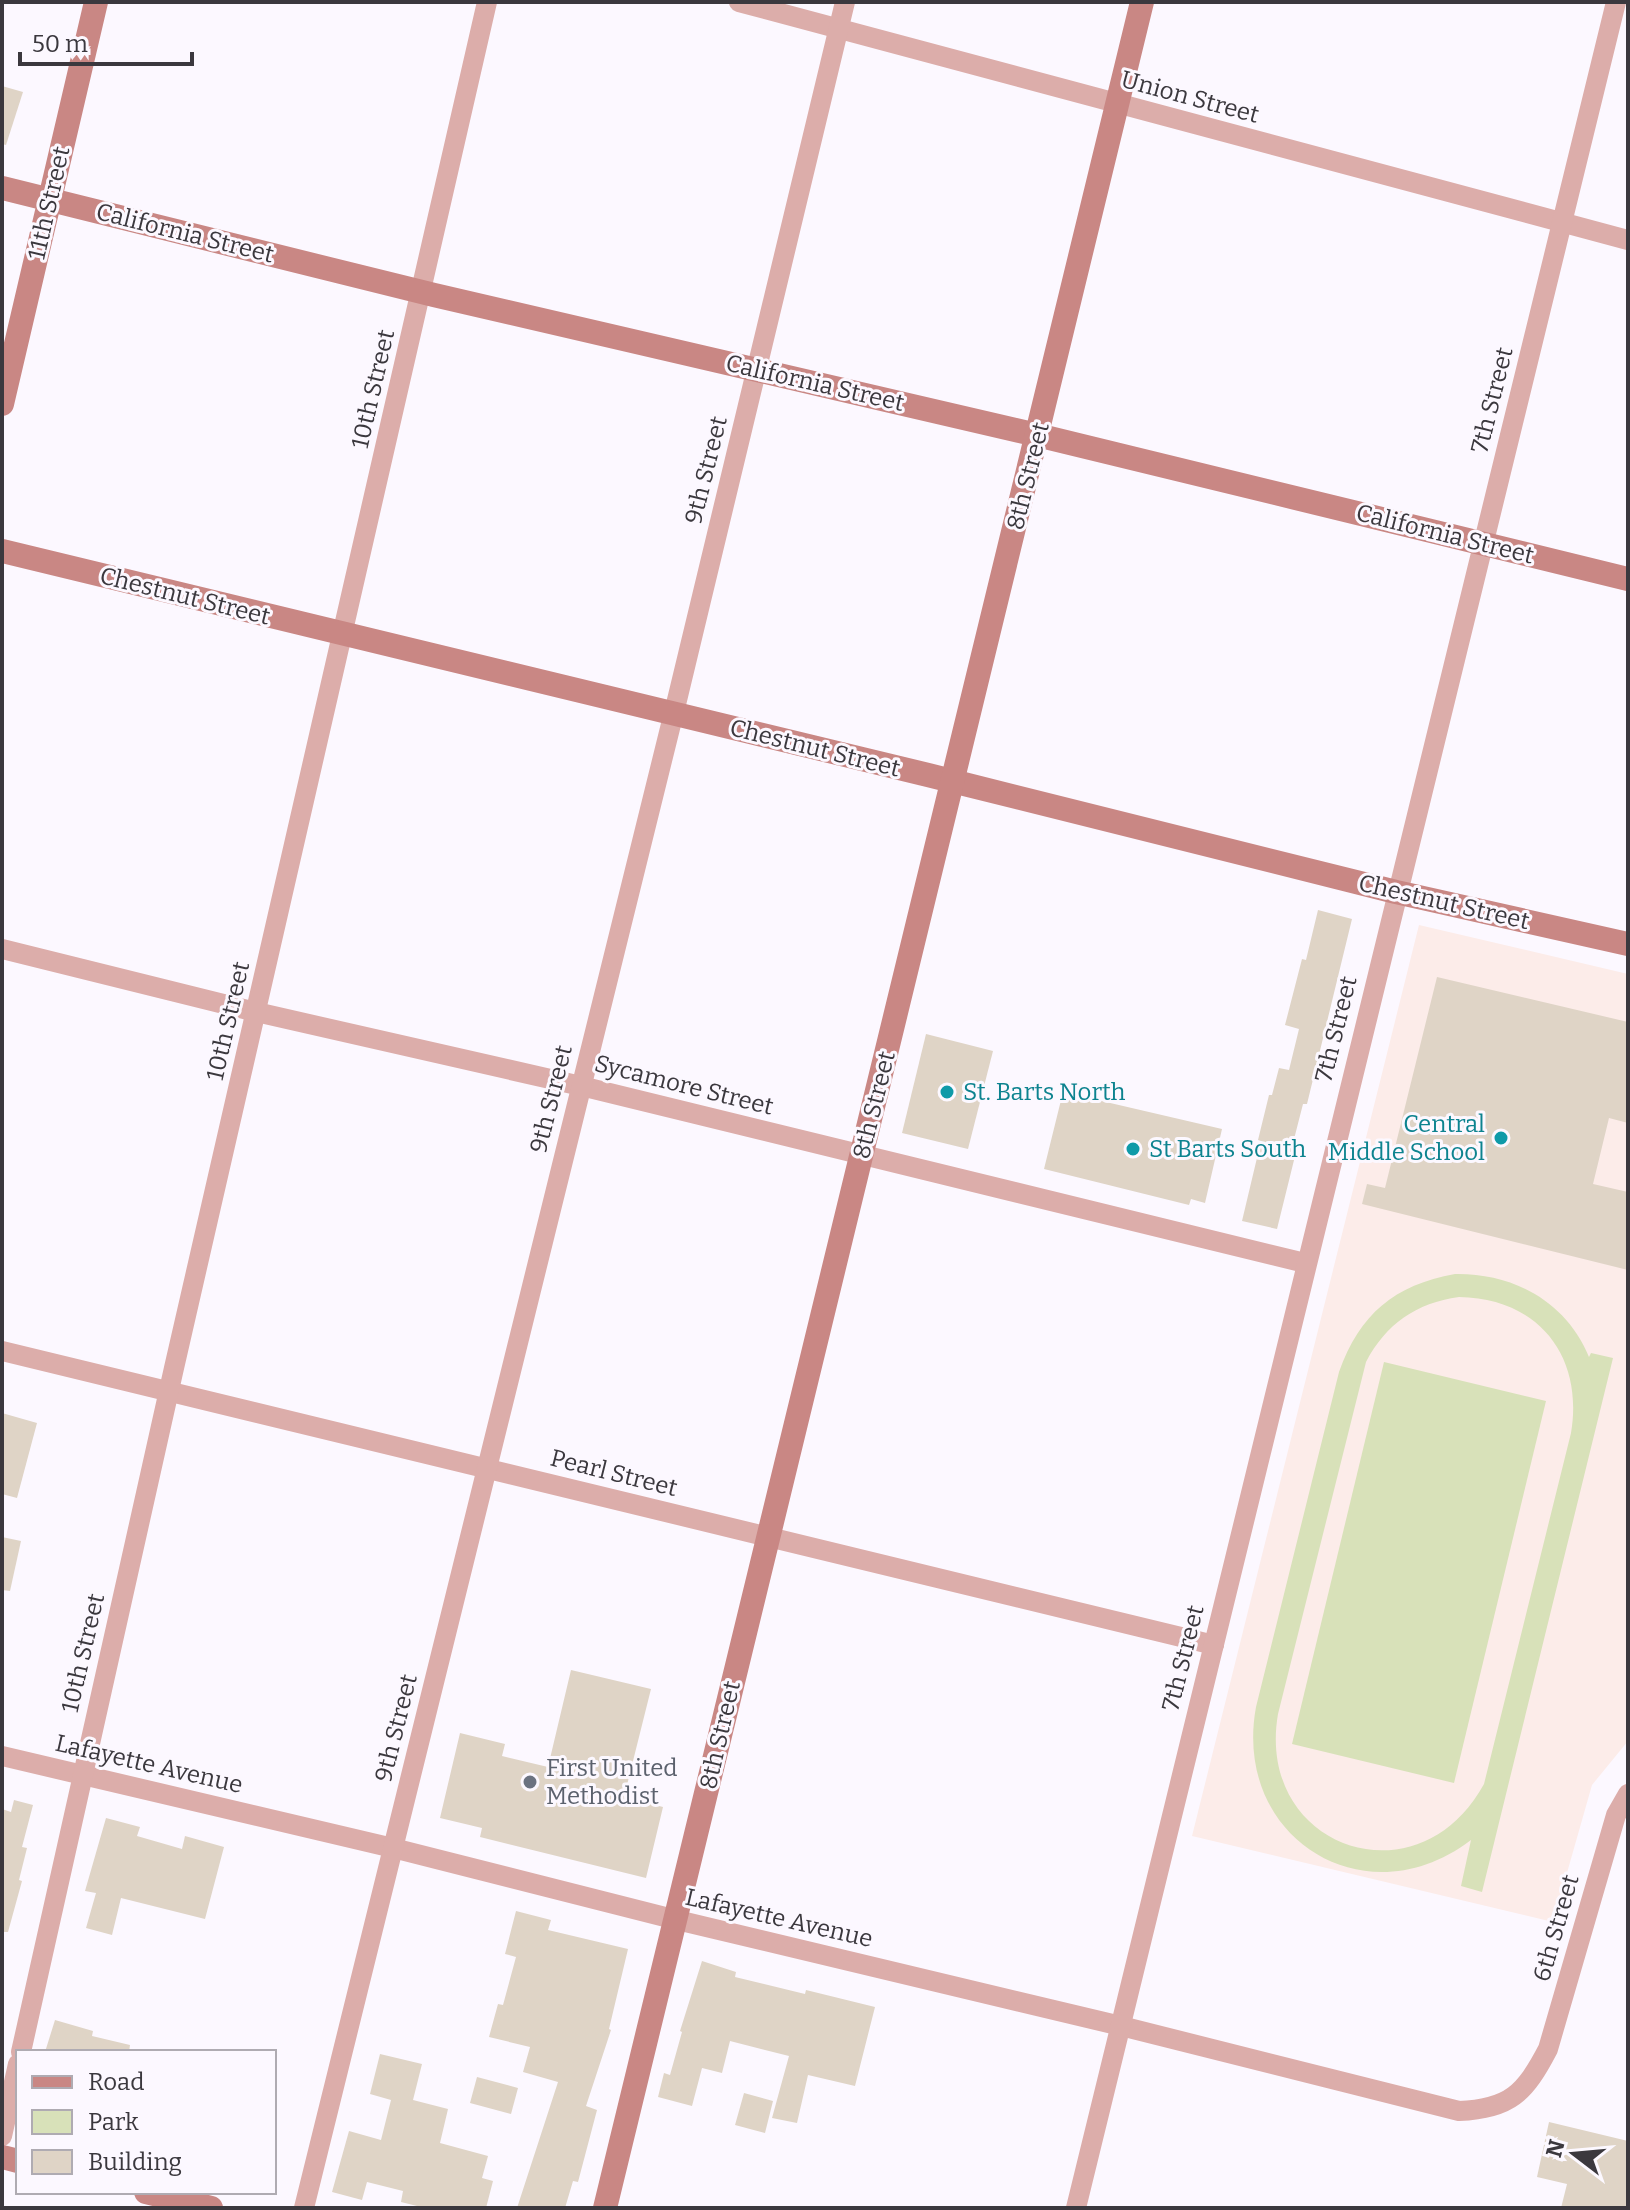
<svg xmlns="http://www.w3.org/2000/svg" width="1630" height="2210" font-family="Bitter,serif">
<rect width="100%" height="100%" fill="#fcf8ff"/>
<!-- education -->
<path fill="#fcece9" d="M1419,925L1628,974V1741L1592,1785L1553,1922L1192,1836Z"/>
<!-- green -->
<g fill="#d8e1b9" fill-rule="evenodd">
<path d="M1455,1274C1513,1273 1566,1301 1589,1357L1591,1353L1613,1358L1482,1892L1461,1886L1471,1840C1365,1921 1232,1838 1256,1707L1339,1372C1360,1314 1394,1285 1455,1274ZM1459,1297C1538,1298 1584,1356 1571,1433L1484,1784C1418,1905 1255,1848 1278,1714L1366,1362C1386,1324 1416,1303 1459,1297Z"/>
<path d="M1384,1362L1546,1401L1454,1783L1292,1744Z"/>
</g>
<!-- building -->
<g fill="#dfd4c6">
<path d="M2,86L23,92L6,145L2,144Z"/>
<path d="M1318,910L1352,919L1307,1104H1303L1292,1147L1297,1148L1277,1229L1242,1221L1261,1141L1258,1140L1269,1095H1272L1279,1068L1289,1070L1299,1029L1285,1025L1302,959L1306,960Z"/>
<path d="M1437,977L1628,1022V1123L1609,1118L1593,1184L1628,1192V1270L1362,1204L1367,1184L1385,1188Z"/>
<path d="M926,1034L993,1051L968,1149L902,1133Z"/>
<path d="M1063,1092L1222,1129L1205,1203L1191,1199L1189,1205L1044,1169Z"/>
<path d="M2,1413L37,1423L17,1498L2,1494Z"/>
<path d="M2,1537L21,1541L10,1591L2,1590Z"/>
<path d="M571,1670L651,1689L624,1797L663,1807L646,1878L480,1837L482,1828L440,1818L460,1733L505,1744L502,1756L548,1767Z"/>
<path d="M14,1800L33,1805L22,1847L27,1848L19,1880L22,1881L8,1932H2V1809L11,1812Z"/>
<path d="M106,1818L140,1827L137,1836L182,1849L185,1836L224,1847L205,1919L121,1898L112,1935L86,1928L96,1893L85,1891Z"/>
<path d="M516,1911L551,1920L548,1930L628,1949L609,2029L611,2030L586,2106L597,2110L578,2182L573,2181L565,2208H517L558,2082L523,2072L530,2047L489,2037L498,2004L503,2005L516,1957L505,1954Z"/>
<path d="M702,1961L736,1972L735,1977L805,1994L806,1990L875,2007L855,2086L808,2075L797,2123L772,2118L789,2056L730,2041L722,2073L702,2068L692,2106L658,2097L664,2073L670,2075L682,2032L680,2031Z"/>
<path d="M55,2020L93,2031L92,2036L130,2045L129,2052H45Z"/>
<path d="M380,2054L422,2064L413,2100L448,2109L440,2143L488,2156L482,2178L493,2181L486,2208H425L401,2202L403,2191L367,2182L362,2200L332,2192L349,2131L381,2140L391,2100L370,2094Z"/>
<path d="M477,2077L518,2088L511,2114L470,2103Z"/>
<path d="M744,2093L773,2101L765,2133L735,2125Z"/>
<path d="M1549,2122L1628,2141V2208H1561L1567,2184L1537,2177Z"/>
</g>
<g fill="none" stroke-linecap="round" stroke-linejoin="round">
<!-- street -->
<g stroke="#dcadaa" stroke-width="20">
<path d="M739,2L1628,240"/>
<path d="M2,949L256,1012L581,1086L1305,1263"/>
<path d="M2,1351L1214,1645"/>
<path d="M2,1756L393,1848L677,1920L1121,2026L1459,2111C1510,2109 1525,2093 1548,2049L1616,1815L1628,1794"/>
<path d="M21,2052L174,1368L487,2"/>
<path d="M2,2136L18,2064"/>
<path d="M304,2208L678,696L845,2"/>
<path d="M1076,2208L1616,2"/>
</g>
<!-- secondary -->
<g stroke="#c98784" stroke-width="24">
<path d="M2,188L434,295L1037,435L1628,579"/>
<path d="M2,404L96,2"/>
<path d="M2,551L928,775L1396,892L1628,944"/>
<path d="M2,2157L18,2161"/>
<path d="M146,2192L211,2208"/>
<path d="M605,2208L1142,2"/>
</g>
</g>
<!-- markers -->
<g fill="#0f9aa8" stroke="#fcf8ff" stroke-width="3">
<circle cx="947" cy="1092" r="8"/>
<circle cx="1501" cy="1138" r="8"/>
<circle cx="1133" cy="1149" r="8"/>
</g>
<circle fill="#6b7280" stroke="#fcf8ff" stroke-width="3" cx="530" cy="1782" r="8"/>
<g text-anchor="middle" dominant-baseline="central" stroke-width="6" stroke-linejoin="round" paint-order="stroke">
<!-- street labels -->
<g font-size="24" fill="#3b383e" stroke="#fcf8ff">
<text transform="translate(1190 97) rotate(15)">Union Street</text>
<text transform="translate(49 203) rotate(-77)">11th Street</text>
<text transform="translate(185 233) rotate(14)">California Street</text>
<text transform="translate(815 383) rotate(13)">California Street</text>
<text transform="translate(373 389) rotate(-77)">10th Street</text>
<text transform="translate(1492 400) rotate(-76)">7th Street</text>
<text transform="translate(706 470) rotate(-76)">9th Street</text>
<text transform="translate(1028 476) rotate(-76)">8th Street</text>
<text transform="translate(1445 534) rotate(14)">California Street</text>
<text transform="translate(185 596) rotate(14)">Chestnut Street</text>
<text transform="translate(815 748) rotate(14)">Chestnut Street</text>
<text transform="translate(1444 902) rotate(13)">Chestnut Street</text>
<text transform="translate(228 1021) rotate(-77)">10th Street</text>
<text transform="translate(1336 1029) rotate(-76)">7th Street</text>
<text transform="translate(684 1085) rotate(14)">Sycamore Street</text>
<text transform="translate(551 1099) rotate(-76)">9th Street</text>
<text transform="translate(874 1105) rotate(-76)">8th Street</text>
<text transform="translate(614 1473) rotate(14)">Pearl Street</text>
<text transform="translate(83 1653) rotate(-77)">10th Street</text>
<text transform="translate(1183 1658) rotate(-76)">7th Street</text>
<text transform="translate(396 1728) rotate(-76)">9th Street</text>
<text transform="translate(720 1735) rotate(-77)">8th Street</text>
<text transform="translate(149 1764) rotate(13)">Lafayette Avenue</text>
<text transform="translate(779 1918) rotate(13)">Lafayette Avenue</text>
<text transform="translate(1556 1928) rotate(-74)">6th Street</text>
</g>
<!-- culture labels -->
<g font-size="24" fill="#0d838f" stroke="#fcf8ff" text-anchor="start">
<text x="963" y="1092">St. Barts North</text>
<text x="1485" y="1124" text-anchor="end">Central<tspan x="1485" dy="28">Middle School</tspan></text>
<text x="1149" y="1149">St Barts South</text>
</g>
<!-- worship labels -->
<g font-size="24" fill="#5b616d" stroke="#fcf8ff" text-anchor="start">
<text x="546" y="1768">First United<tspan x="546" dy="28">Methodist</tspan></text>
</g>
</g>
<!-- border -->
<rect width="1630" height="2210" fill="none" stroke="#3b383e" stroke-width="8"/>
<!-- legend -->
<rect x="16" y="2050" width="260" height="144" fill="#fcf8ff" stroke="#afabb2" stroke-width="2"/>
<rect x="32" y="2076" width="40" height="12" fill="#c98784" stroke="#afabb2" stroke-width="2"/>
<text x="88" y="2090" font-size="24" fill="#3b383e">Road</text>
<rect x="32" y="2110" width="40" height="24" fill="#d8e1b9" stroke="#afabb2" stroke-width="2"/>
<text x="88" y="2130" font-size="24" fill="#3b383e">Park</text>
<rect x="32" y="2150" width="40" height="24" fill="#dfd4c6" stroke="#afabb2" stroke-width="2"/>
<text x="88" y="2170" font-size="24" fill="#3b383e">Building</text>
<!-- north arrow -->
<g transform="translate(1574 2154) rotate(286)" stroke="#fcf8ff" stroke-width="6" paint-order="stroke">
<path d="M0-6L14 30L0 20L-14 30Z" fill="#3b383e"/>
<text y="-12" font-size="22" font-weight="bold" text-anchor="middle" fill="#3b383e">N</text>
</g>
<!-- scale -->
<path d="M20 52v12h172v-12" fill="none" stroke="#3b383e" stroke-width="4"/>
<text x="32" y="52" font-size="24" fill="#3b383e" stroke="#fcf8ff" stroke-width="6" paint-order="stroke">50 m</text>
</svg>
